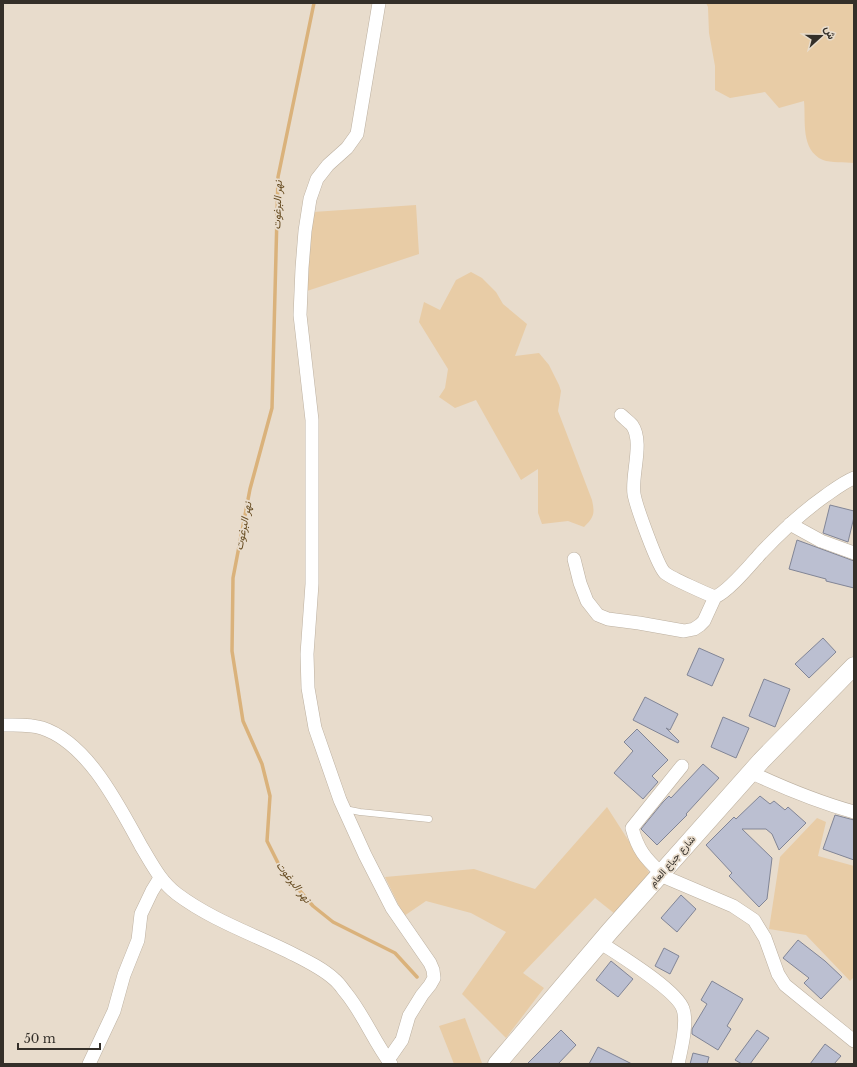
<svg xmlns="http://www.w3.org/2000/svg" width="857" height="1067" font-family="'Libre Baskerville',Vazirmatn,serif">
<rect width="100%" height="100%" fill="#e8dccc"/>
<!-- green -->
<g fill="#e8cca6">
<path d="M706,3H854V163C845,162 831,163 823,160C800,150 806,120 804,101L779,108L765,92L730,98L715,90V66L709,33L708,7Z"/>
<path d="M416,205L419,254L307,291L313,212Z"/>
<path d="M471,272L482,278L496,292L503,304L527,324L515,356L539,353L549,365L559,385L561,391L558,411L592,500C595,514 594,517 584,527L568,521L542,524L538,513V469L521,480L476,400L455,408L439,397L445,388L448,369L419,322L424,302L440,310L456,280Z"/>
<path d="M607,807L650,874L615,914L595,898L523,973L544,988L506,1038L462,994L506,932L471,913L426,901L404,916L385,877L474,869L535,889Z"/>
<path d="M817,818L826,822L818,856L854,866V977L850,981L806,935L769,929L780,857Z"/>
<path d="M465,1018L482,1063L479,1064H454L439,1026Z"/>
</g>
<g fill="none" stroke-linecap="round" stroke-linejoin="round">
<!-- stream -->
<path stroke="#dab27b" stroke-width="3.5" d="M314,3L278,177L272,408L250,489L233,578L232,651L243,721L262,764L270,796L267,841L279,865L293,883L313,906L333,922L395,953L417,977"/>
</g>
<!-- building -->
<g fill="#bbbfd1" stroke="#818596">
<path d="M830,505L854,511V517L848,542L823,533Z"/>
<path d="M797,540L854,561V588L826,581V579L789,569Z"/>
<path d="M823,638L836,652L809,678L795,664Z"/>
<path d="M699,648L724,659L712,686L687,675Z"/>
<path d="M764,679L790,689L775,727L749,716Z"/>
<path d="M645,697L678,714L670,730L666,728L679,741L678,743L633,720Z"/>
<path d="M723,717L749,728L736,758L711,747Z"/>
<path d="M637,729L668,760L652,776L658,782L643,799L614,773L633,751L624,742Z"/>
<path d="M703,764L719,778L686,814L687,815L657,845L641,829L663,802L669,796L671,798Z"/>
<path d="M760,796L770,804L774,801L785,810L788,807L806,823L779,850L772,834L766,829H742L772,858L767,899L759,907L729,876L732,873L706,845L734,817L736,819Z"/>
<path d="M835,815L854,820V860L823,849Z"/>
<path d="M681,895L696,909L677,932L661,918Z"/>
<path d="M798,940L825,961L842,977L821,999L804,983L809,978L783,958Z"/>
<path d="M664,948L679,956L670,974L655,966Z"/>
<path d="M611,961L633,979L618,997L596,980Z"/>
<path d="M712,981L743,999L727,1026L731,1029L718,1050L692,1034V1029L707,1004L701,1000Z"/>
<path d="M561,1030L576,1045L558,1064H527Z"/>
<path d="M757,1030L769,1038L750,1064H742L735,1060Z"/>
<path d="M825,1044L841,1056L834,1064H810Z"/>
<path d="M598,1047L632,1064H589Z"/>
<path d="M693,1053L709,1057L707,1064H690Z"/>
</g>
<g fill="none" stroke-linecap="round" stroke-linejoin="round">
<defs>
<path id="lane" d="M345,809L360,812L429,819"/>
<g id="street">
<path d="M379,3L357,134L347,148L328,165L317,179L310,199L305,231L302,268L300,315L312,420V584L307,654L308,688L315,728L340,800L365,855L392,908L430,963L433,970L434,978L430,985L422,995L409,1016L402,1040L388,1060"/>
<path d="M621,415C624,418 629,422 632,425C644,442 631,475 634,494C636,506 658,567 665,573C671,578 707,594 715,597C729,591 751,564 761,553C781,532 802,512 825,496C835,489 844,482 854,478"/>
<path d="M790,524L821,541L854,553"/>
<path d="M574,559L580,583L587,601L598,615L608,619L639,623L684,631L694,629L700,625L704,621L715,597"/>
<path d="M3,725C16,725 30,724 42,728C88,743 119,806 141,846C152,864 160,881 177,894C213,921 256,935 295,955C309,962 323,969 334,979C339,983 342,988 346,993C364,1015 374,1042 391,1064"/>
<path d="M750,772C784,788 818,802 854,812"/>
<path d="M661,873C645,858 638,850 632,828L682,766"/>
<path d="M660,875L733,906L754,920L765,938L778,974L785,985L854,1041"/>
<path d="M601,943C619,955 677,990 683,1009C688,1023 681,1050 678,1064"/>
<path d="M89,1064L114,1011L124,975L138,940L141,914L152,891L160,878"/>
</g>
<path id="secondary" d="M497,1064L610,931L761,761L854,666"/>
</defs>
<!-- lane casing -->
<use href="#lane" stroke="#bcb0a0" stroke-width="7"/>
<!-- street casing -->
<use href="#street" stroke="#bcb0a0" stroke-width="14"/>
<!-- secondary casing -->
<use href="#secondary" stroke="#bcb0a0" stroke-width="19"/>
<!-- lane -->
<use href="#lane" stroke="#fff" stroke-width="6"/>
<!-- street -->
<use href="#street" stroke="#fff" stroke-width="13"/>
<!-- secondary -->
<use href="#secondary" stroke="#fff" stroke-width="18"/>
</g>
<g text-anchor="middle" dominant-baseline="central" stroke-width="3.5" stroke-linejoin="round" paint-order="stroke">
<!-- street labels -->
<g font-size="10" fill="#342f29" stroke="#e8dccc">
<text transform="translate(672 861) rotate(-49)">شارع جباع العام</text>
</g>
<!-- water labels -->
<g font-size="11" font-style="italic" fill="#654a1f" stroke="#e8dccc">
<text transform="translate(277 205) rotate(-88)">نهر البرغوت</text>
<text transform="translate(243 526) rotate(-79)">نهر البرغوت</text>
<text transform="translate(294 882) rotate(52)">نهر البرغوت</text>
</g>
</g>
<!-- border -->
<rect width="857" height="1067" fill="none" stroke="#342f29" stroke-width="8"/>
<!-- north arrow -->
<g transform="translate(821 36) rotate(69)" stroke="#e8dccc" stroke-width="3" paint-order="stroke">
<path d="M0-3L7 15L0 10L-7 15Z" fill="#342f29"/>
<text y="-6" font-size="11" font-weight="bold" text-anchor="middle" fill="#342f29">ش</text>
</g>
<!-- scale -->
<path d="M18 1043v6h82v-6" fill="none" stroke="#342f29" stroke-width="2"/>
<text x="24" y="1043" font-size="12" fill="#342f29" stroke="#e8dccc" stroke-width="3" paint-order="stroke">50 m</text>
</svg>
